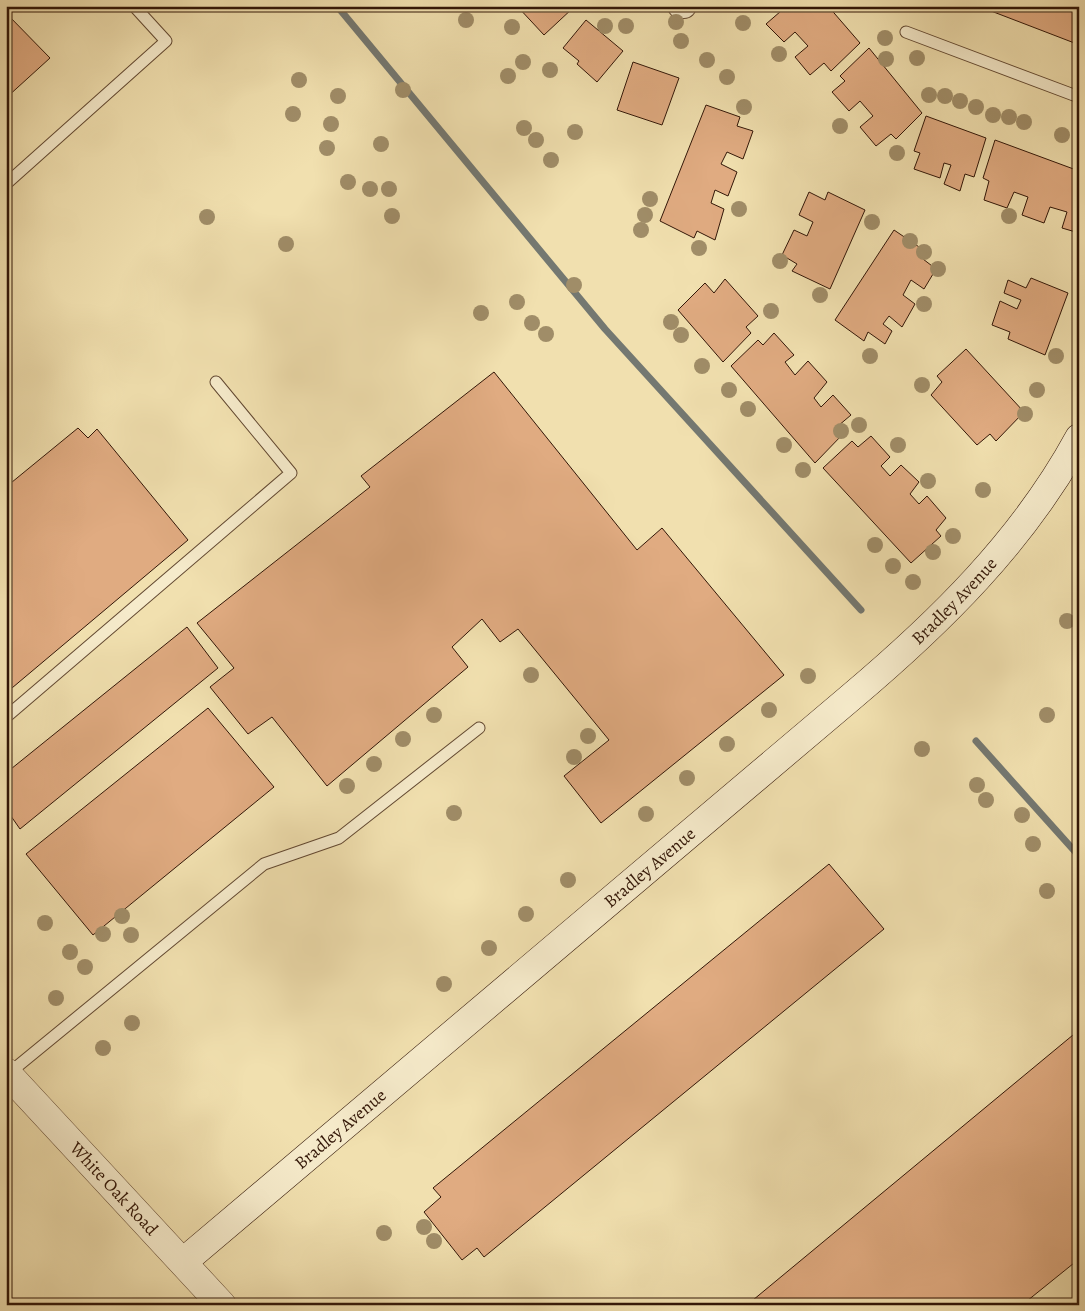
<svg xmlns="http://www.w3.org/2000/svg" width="1085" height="1311" font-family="Alegreya,serif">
<rect width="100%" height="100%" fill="#f1e0af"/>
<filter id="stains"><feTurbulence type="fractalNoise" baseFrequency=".004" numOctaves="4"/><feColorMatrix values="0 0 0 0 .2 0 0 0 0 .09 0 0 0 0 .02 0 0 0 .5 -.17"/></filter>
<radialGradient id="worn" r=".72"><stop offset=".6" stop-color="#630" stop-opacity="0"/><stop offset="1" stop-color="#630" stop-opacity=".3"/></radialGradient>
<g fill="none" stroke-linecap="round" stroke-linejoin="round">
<!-- stream -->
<g stroke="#747871" stroke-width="7">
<path d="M337,6L605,329L861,610"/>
<path d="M976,741L1079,856"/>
</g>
</g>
<!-- building -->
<g fill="#e0ab81" stroke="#321607">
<path d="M517,6H573L574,7L544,35Z"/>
<path d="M777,6H828L860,43L831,71L824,63L810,75L795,57L808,46L795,32L784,42L766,24L781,11Z"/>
<path d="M978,6H1079V37L1077,44Z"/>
<path d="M6,13L50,58L6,98Z"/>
<path d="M586,20L623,51L597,82L577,64L579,61L563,48Z"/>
<path d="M869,48L922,113L896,139L891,134L876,146L860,127L873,116L860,101L849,111L832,92L845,81L840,76Z"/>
<path d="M633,62L679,78L662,125L617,110Z"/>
<path d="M706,105L740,117L737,126L753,131L743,159L727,152L721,164L737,172L728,196L715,190L711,203L724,209L715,240L697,231L694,238L660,221Z"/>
<path d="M926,116L986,138L974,177L965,174L960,191L944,184L951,165L944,163L940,178L914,169L920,153L914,151Z"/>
<path d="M995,140L1079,171V233L1062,228L1067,212L1050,207L1044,223L1022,215L1028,197L1014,192L1007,208L984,200L989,181L983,178Z"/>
<path d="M809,192L825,200L828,192L865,210L830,289L792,271L797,264L782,255L794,230L807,236L813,222L799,215Z"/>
<path d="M894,230L928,253L923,259L936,269L924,289L911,280L903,295L915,304L902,327L889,316L883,324L892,331L885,344L868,332L864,341L835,320Z"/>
<path d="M1031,278L1068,293L1045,355L1008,339L1010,332L992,325L1000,301L1017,309L1021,300L1004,293L1008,280L1026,288Z"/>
<path d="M725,279L758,316L746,327L751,333L723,362L678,310L705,283L714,293Z"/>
<path d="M774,333L794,355L785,362L795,375L808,361L827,382L814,398L821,407L833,395L851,415L838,426L843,434L815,463L731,366L758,340L763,345Z"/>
<path d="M966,349L1024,412L996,441L990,434L977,445L931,395L942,382L937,376Z"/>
<path d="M494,372L637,550L662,528L784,675L601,823L564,776L609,740L518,629L500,642L482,619L452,647L468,667L327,786L272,717L248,734L210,687L234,668L197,623L370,487L361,476Z"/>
<path d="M78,428L88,438L97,429L188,540L6,693V487Z"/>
<path d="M871,436L890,457L881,466L890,476L901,465L919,482L910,494L919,504L927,496L946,518L936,530L941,536L911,563L823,468L852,441L858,447Z"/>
<path d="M187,627L218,668L20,829L6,809V773Z"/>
<path d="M208,708L274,787L93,935L26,854Z"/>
<path d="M829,864L884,929L484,1257L477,1248L462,1260L424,1212L441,1197L433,1188Z"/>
<path d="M1079,1030V1259L1022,1305H747Z"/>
</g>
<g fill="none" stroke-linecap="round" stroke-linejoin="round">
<defs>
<g id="service">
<path d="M906,32L1079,97"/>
<path d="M6,184L166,41L134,6"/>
<path d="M6,717L291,473L216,382"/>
<path d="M8,1074L264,864L339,838L479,728"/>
</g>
<path id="minor" d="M680,6H684"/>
<g id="tertiary">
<path id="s1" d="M6,1072L222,1305"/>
</g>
<g id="secondary">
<path id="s2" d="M183,1262L850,698C939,623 1023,541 1079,438"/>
</g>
</defs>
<!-- service casing -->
<use href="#service" stroke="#624831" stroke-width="13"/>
<!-- minor casing -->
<use href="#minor" stroke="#624831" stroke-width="26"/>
<!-- tertiary casing -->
<use href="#tertiary" stroke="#624831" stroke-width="29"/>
<!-- secondary casing -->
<use href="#secondary" stroke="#321607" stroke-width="29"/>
<!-- service -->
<use href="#service" stroke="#f6ebcb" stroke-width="11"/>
<!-- minor -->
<use href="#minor" stroke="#f6ebcb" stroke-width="24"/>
<!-- tertiary -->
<use href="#tertiary" stroke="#f6ebcb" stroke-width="28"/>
<!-- secondary -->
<use href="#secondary" stroke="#f6ebcb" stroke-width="28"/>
</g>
<!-- trees -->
<g fill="#a08d68">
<circle cx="466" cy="20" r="8"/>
<circle cx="676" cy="22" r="8"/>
<circle cx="743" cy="23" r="8"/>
<circle cx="605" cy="26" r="8"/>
<circle cx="626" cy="26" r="8"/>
<circle cx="512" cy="27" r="8"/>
<circle cx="885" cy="38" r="8"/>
<circle cx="681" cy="41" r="8"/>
<circle cx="779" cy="54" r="8"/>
<circle cx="917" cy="58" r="8"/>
<circle cx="886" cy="59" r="8"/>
<circle cx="707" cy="60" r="8"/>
<circle cx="523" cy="62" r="8"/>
<circle cx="550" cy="70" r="8"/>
<circle cx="508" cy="76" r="8"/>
<circle cx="727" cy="77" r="8"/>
<circle cx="299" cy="80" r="8"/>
<circle cx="403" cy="90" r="8"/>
<circle cx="929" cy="95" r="8"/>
<circle cx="338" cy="96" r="8"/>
<circle cx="945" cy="96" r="8"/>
<circle cx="960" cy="101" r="8"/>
<circle cx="744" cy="107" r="8"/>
<circle cx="976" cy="107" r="8"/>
<circle cx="293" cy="114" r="8"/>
<circle cx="993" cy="115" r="8"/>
<circle cx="1009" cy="117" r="8"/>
<circle cx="1024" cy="122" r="8"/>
<circle cx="331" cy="124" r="8"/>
<circle cx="840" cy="126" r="8"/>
<circle cx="524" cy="128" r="8"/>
<circle cx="575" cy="132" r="8"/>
<circle cx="1062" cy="135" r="8"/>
<circle cx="536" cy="140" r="8"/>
<circle cx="381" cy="144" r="8"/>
<circle cx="327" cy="148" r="8"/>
<circle cx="897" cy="153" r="8"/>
<circle cx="551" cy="160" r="8"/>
<circle cx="348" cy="182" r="8"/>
<circle cx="370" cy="189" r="8"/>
<circle cx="389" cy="189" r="8"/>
<circle cx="650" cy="199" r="8"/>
<circle cx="739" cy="209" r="8"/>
<circle cx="645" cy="215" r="8"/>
<circle cx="392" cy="216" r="8"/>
<circle cx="1009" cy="216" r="8"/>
<circle cx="207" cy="217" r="8"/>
<circle cx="872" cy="222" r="8"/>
<circle cx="641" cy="230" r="8"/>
<circle cx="910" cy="241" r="8"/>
<circle cx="286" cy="244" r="8"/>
<circle cx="699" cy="248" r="8"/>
<circle cx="924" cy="252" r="8"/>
<circle cx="780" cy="261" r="8"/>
<circle cx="938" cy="269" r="8"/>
<circle cx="574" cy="285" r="8"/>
<circle cx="820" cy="295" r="8"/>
<circle cx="517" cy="302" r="8"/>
<circle cx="924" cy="304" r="8"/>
<circle cx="771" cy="311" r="8"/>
<circle cx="481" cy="313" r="8"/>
<circle cx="671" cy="322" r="8"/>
<circle cx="532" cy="323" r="8"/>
<circle cx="546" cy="334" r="8"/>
<circle cx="681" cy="335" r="8"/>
<circle cx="870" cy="356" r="8"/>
<circle cx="1056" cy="356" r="8"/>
<circle cx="702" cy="366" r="8"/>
<circle cx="922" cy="385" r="8"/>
<circle cx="729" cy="390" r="8"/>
<circle cx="1037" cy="390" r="8"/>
<circle cx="748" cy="409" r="8"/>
<circle cx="1025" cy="414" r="8"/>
<circle cx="859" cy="425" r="8"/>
<circle cx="841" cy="431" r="8"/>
<circle cx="784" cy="445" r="8"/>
<circle cx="898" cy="445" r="8"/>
<circle cx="803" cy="470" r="8"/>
<circle cx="928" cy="481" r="8"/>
<circle cx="983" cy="490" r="8"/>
<circle cx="953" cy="536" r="8"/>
<circle cx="875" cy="545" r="8"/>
<circle cx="933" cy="552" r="8"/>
<circle cx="893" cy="566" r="8"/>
<circle cx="913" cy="582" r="8"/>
<circle cx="1067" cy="621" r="8"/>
<circle cx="531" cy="675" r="8"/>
<circle cx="808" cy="676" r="8"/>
<circle cx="769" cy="710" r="8"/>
<circle cx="434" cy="715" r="8"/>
<circle cx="1047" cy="715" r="8"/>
<circle cx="588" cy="736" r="8"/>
<circle cx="403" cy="739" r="8"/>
<circle cx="727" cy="744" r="8"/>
<circle cx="922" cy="749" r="8"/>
<circle cx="574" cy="757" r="8"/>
<circle cx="374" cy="764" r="8"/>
<circle cx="687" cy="778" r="8"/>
<circle cx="977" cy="785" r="8"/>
<circle cx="347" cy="786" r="8"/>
<circle cx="986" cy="800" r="8"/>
<circle cx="454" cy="813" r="8"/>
<circle cx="646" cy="814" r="8"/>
<circle cx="1022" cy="815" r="8"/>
<circle cx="1033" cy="844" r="8"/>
<circle cx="568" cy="880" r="8"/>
<circle cx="1047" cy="891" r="8"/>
<circle cx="526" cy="914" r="8"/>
<circle cx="122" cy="916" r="8"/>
<circle cx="45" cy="923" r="8"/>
<circle cx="103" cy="934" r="8"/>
<circle cx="131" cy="935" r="8"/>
<circle cx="489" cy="948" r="8"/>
<circle cx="70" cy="952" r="8"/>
<circle cx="85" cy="967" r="8"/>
<circle cx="444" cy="984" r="8"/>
<circle cx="56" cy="998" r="8"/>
<circle cx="132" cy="1023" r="8"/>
<circle cx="103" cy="1048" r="8"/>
<circle cx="424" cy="1227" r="8"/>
<circle cx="384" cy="1233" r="8"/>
<circle cx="434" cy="1241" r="8"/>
</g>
<g text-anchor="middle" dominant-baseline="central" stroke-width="4" stroke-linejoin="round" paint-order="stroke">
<!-- street labels -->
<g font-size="18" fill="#321607" stroke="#f6ebcb">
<text stroke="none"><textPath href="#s2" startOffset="1016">Bradley Avenue</textPath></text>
<text stroke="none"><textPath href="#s2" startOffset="611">Bradley Avenue</textPath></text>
<text stroke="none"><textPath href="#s2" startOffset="206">Bradley Avenue</textPath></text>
<text stroke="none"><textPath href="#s1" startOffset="159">White Oak Road</textPath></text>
</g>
</g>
<!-- margin -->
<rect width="1085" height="1311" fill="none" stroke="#f1e0af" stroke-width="25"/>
<rect x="8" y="8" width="1070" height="1296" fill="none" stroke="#321607" stroke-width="2.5"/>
<rect x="12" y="12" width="1060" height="1286" fill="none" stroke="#321607"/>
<rect width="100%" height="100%" filter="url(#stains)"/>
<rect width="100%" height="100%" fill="url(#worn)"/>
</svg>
